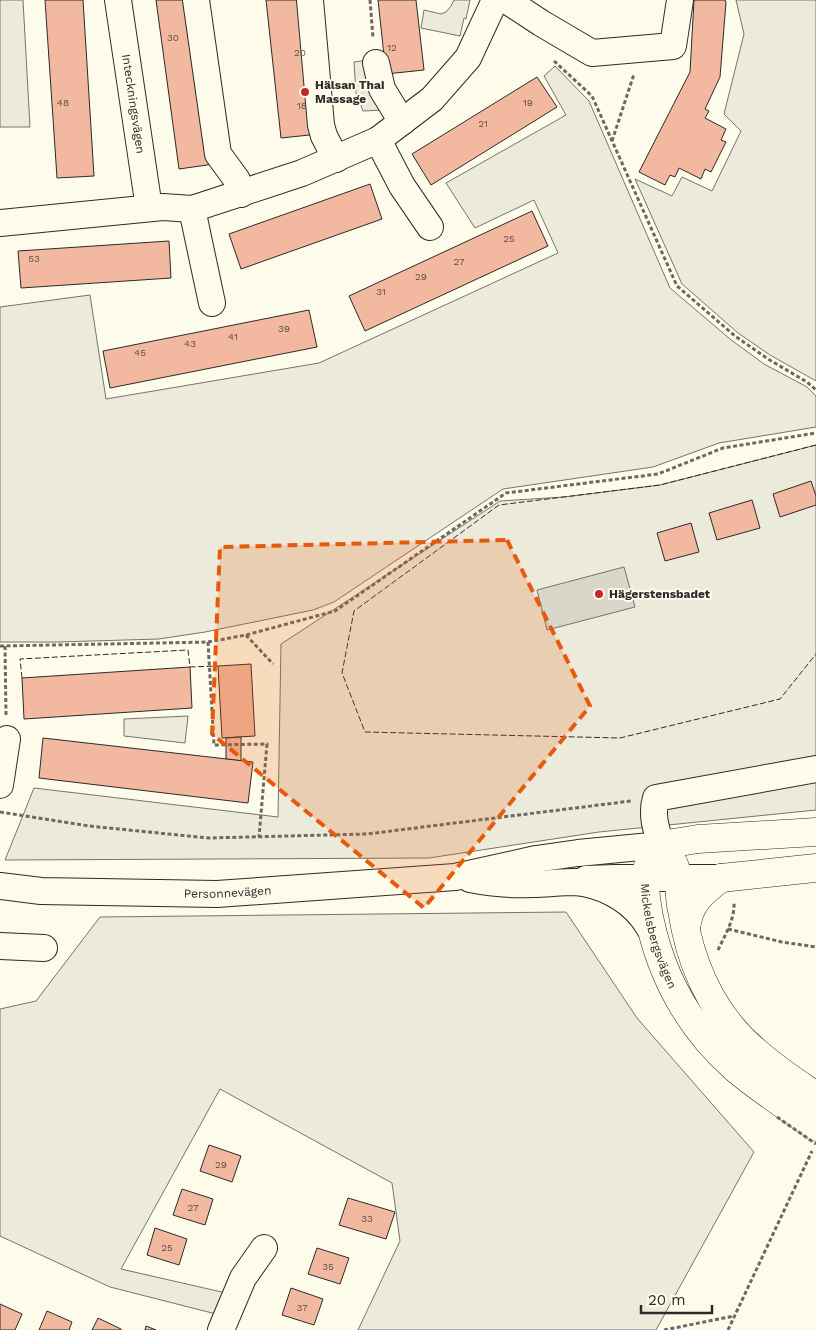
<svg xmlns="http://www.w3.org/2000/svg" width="816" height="1330" font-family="'Work Sans',sans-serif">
<rect width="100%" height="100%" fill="#fdfbea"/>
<!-- green -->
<g fill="#ecebdb" stroke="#74746e">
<path d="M0,0H23L30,127H0Z"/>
<path d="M736,0H816V381L770,355L738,333L682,284L635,179L672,196L682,177L712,191L741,131L724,114L744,34Z"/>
<path d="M555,66L589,101L670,288L730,339L764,364L807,387L816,396V427L719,443L653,467L503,489L334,602L313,610L205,632L159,639L58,642H0V307L90,295L106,399L319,363L558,253L534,200L475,228L446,183L566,115L544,76Z"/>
<path d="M816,445V810L599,832L429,858L5,860L34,788L278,817L281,644L500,501L564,497L660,485Z"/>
<path d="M188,716L185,743L124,736V719Z"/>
<path d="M566,912L637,1018L754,1152L656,1330H358L400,1241L392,1183L220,1089L121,1269L226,1293L220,1315L110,1287L0,1236V1009L36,1001L100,917Z"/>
</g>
<!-- parking -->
<g fill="#eceadb" stroke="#74746e">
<path d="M454,0H470L466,19L464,18L460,36L421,28L424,10L441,14L446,12L451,6Z"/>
<path d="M369,60L383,110L363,111L356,93L354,62Z"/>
</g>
<!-- water -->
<path fill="#d8d7c9" stroke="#74746e" d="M624,567L635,607L547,630L537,590Z"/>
<!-- building -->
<g fill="#f2b8a0" stroke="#2b2b2b">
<path d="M45,0H83L94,176L57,178Z"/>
<path d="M156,0H191L214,164L179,169Z"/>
<path d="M266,0H304L319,134L281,138Z"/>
<path d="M378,0H416L424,70L386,74Z"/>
<path d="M694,0H725L726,2L720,77L705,109L709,111L705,118L726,129L721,140L726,142L711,172L705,169L701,179L679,168L675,177L670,175L665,185L639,172L690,72Z"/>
<path d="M537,77L557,107L431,185L412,154Z"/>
<path d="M370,184L382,219L241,269L229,234Z"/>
<path d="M532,211L548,246L365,331L349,296Z"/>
<path d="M169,241L171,278L21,288L18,251Z"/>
<path d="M309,310L317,347L110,388L103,351Z"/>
<path d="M811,481L816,496V505L780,517L773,494Z"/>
<path d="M752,500L760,528L717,540L709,513Z"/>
<path d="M691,523L699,552L665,561L657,533Z"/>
<path d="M251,664L255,736L222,738L218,666Z"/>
<path d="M190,667L192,708L24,719L22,678Z"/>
<path d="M241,737V761L226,759V738Z"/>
<path d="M43,738L253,762L248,803L39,778Z"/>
<path d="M209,1145L241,1156L232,1182L200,1171Z"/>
<path d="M182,1189L213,1199L205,1225L173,1215Z"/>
<path d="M348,1198L395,1212L386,1239L339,1225Z"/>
<path d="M155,1228L187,1239L179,1265L147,1255Z"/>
<path d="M317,1248L349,1258L340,1284L308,1274Z"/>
<path d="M291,1288L323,1299L314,1325L282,1315Z"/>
<path d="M0,1304L22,1314L15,1330H0Z"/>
<path d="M47,1311L72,1322L69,1330H39Z"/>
<path d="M98,1318L121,1329V1330H92Z"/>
<path d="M146,1326L156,1330H145Z"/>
</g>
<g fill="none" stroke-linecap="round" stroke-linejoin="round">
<defs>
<g id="minor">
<path id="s1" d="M118,0L149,208"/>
<path d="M196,0L218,154L237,180L241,194"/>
<path d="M310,0L321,125L324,136L336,159"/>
<path d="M506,0L541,23L592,53L673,46L680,0"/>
<path d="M376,63L382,89L402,122"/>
<path d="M378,140L402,186L430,227"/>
<path d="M192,209L212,303"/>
<path d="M0,223L163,207L192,209L302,173L378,140L432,99L468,58L495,0"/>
<path d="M0,785L7,739"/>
<path d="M470,879C490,883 511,885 532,884C546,884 560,882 575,882C600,884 626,897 642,917C646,922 649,928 653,933"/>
<path d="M586,879L615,878H721"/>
<path id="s2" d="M0,886L41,891L217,894L455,877L536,859L578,853L661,845C656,829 651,814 656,798L816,769"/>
<path d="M0,946L44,948"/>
<path d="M221,1330L243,1278L264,1248"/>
</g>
<g id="major">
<path d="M686,928C689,903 701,893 721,878"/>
<path id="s3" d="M816,1096C795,1082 774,1068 755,1051C719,1021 696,977 686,931C684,922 683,914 681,905C679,892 680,880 675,867C672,859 666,852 661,845C640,868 644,889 649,917C661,976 690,1029 736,1069C761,1090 789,1108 816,1127"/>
</g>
<g id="highway">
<path d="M661,845L698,839L816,832"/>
<path d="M721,878L816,868"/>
</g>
</defs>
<!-- minor casing -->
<use href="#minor" stroke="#2b2b2b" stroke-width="28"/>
<!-- major casing -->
<use href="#major" stroke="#2b2b2b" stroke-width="29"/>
<!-- highway casing -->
<use href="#highway" stroke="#2b2b2b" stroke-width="29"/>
<!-- path -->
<g stroke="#6a6964" stroke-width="3" stroke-dasharray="4 2.5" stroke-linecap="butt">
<path d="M370,0L373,38"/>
<path d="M554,61L592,96L677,286L735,336L768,359L807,382L816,390"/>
<path d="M612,141L634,74"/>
<path d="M246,635L273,664"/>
<path d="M208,642L214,745L267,744L259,837"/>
<path d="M0,646L208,642L246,635L335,611L506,493L658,474L723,448L816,433"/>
<path d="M5,646L6,716"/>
<path d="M0,812L89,826L208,838L367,834L631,801"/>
<path d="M728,929L782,942L816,947"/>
<path d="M718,950C725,935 735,919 734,902"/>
<path d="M664,1330L734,1316"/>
<path d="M728,1330L812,1151"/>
</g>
<!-- minor -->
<use href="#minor" stroke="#fdfbea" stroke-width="26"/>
<!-- major -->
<use href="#major" stroke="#fdfbea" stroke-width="28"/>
<!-- highway -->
<use href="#highway" stroke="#fdfbea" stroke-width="28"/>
<!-- path-bridge -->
<path stroke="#6a6964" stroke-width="3" stroke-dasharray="4 2.5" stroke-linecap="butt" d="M777,1117L816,1144"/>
<!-- fence -->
<g stroke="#2b2b2b" stroke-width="1" stroke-dasharray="6 2.5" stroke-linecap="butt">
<path d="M816,445L660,485L499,505L354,611L342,673L365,732L620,738L780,699L816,654"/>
<path d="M22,678L20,659L188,650L190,667L218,666"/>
</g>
</g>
<!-- marked area -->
<path fill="#e8590c" fill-opacity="0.2" stroke="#e8590c" stroke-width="4" stroke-dasharray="10 6" stroke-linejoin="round" d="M507,540L590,706L424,908L212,734L220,547Z"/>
<!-- markers -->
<g fill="#c62828" stroke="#fdfbea" stroke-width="2">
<circle cx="305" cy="92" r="5"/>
<circle cx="599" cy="594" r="5"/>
</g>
<g text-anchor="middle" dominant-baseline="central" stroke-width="4" stroke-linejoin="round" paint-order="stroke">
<!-- number labels -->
<g font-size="10" fill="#5d4e48">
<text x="173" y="37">30</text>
<text x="392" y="47">12</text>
<text x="300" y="52">20</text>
<text x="63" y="102">48</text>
<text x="528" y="102">19</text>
<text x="302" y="105">18</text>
<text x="483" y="123">21</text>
<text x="509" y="238">25</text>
<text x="34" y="258">53</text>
<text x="459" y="261">27</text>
<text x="421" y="276">29</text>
<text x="381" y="291">31</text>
<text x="284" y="328">39</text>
<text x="233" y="336">41</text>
<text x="190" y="343">43</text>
<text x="140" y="352">45</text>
<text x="221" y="1164">29</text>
<text x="193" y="1207">27</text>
<text x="367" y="1218">33</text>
<text x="167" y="1247">25</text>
<text x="328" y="1266">35</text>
<text x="302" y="1307">37</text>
</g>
<!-- poi labels -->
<g font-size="12" font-weight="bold" fill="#2b2b2b" stroke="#fdfbea" text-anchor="start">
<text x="315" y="85">Hälsan Thai<tspan x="315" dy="14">Massage</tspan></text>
<text x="609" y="594">Hägerstensbadet</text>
</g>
<!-- street labels -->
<g font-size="12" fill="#2b2b2b" stroke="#fdfbea">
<text stroke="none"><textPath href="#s1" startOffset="105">Inteckningsvägen</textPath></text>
<text stroke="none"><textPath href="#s2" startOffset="228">Personnevägen</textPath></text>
<text stroke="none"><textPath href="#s3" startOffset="405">Mickelsbergsvägen</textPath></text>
</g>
</g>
<!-- scale -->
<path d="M641 1305v8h71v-8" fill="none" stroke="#2b2b2b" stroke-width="2.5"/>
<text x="648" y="1305" font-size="15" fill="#2b2b2b" stroke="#fdfbea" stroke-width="4" paint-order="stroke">20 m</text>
</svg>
